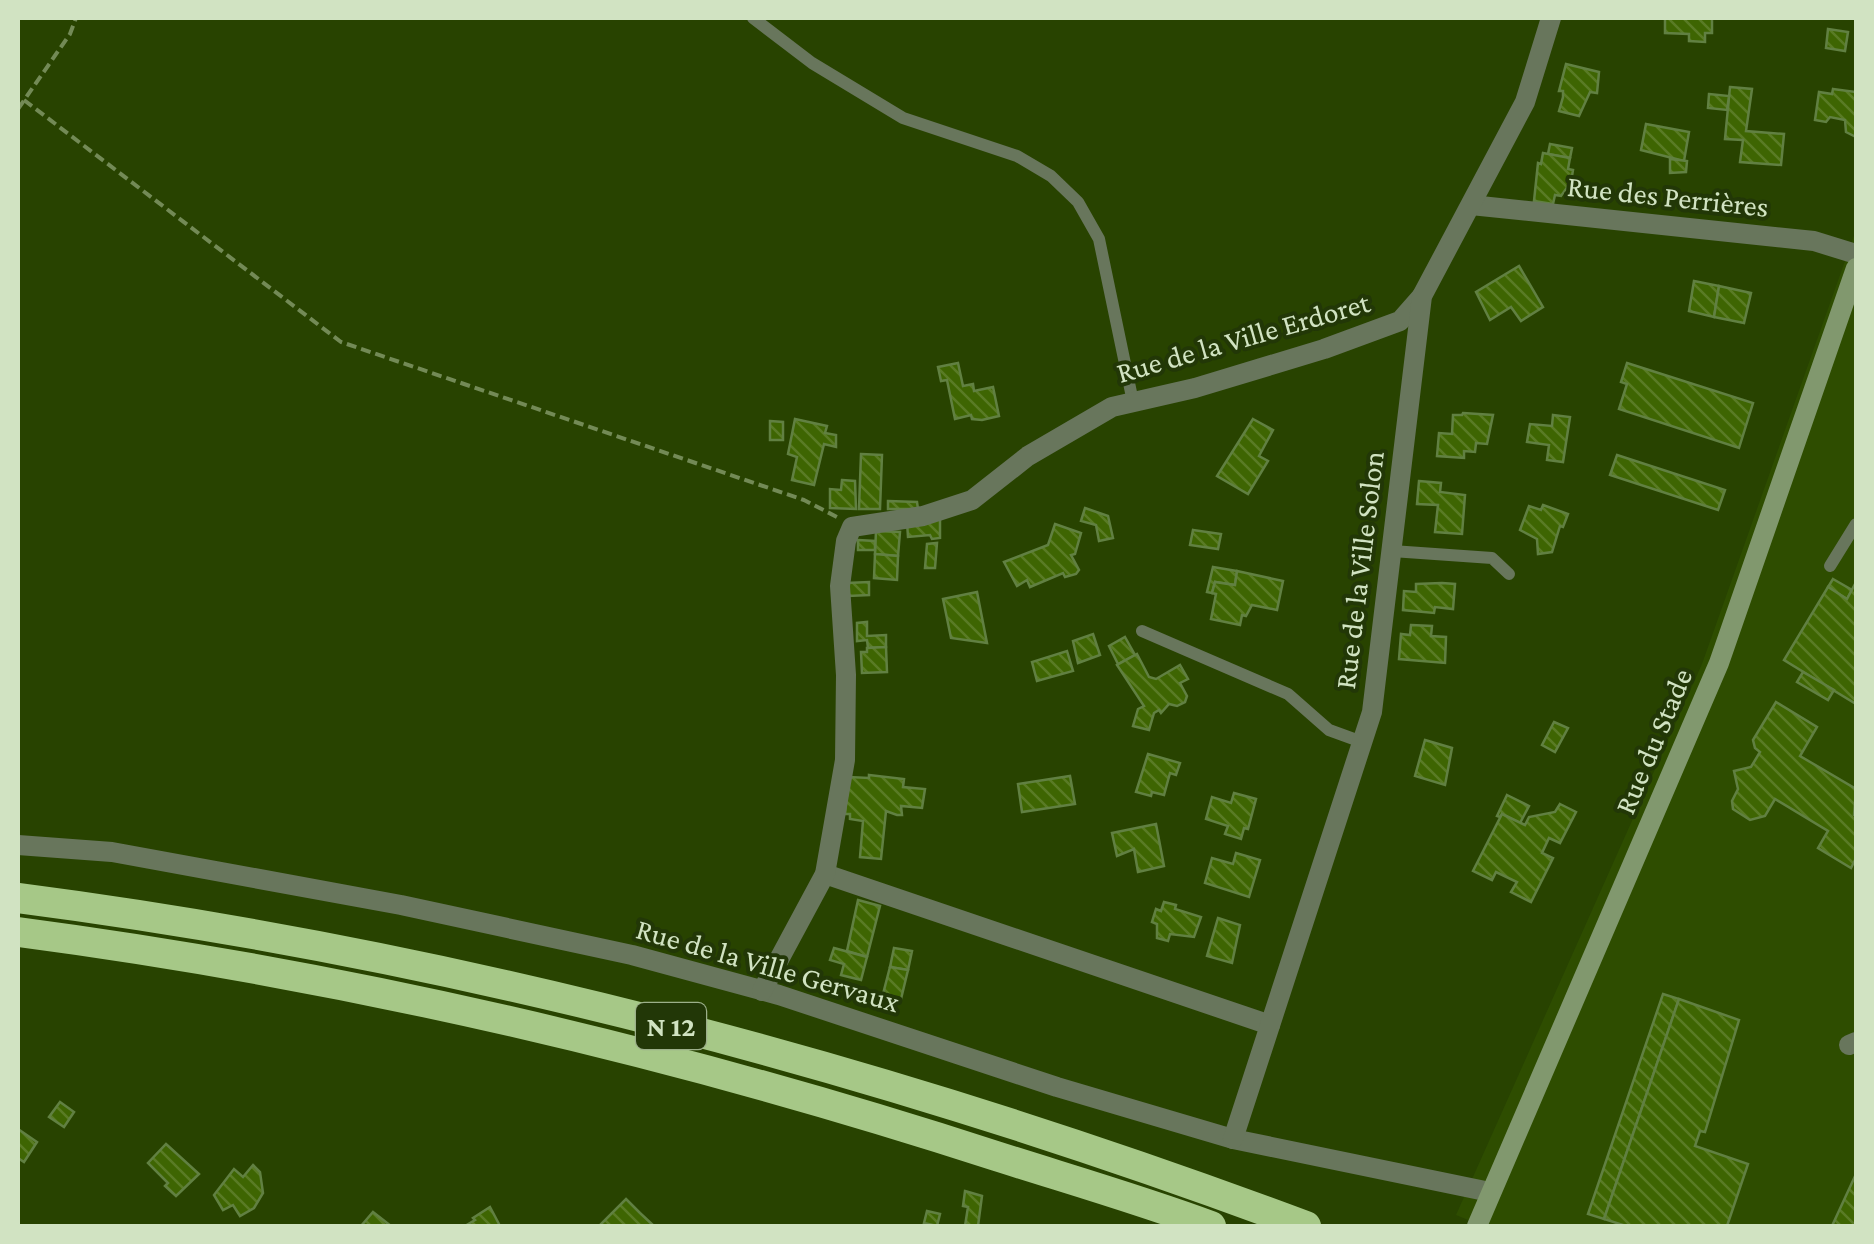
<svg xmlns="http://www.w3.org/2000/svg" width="1874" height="1244" font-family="'Crimson Pro',serif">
<defs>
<pattern id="building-back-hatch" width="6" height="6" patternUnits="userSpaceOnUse" patternTransform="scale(2.5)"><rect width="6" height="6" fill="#3e6502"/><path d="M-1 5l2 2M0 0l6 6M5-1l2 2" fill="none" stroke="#597b25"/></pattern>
</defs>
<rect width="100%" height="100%" fill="#284300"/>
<!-- built -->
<path fill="#2e4d00" d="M1856,230V1226H1483L1456,1215L1702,664Z"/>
<!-- building -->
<g fill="url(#building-back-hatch)" stroke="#618042" stroke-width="2.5">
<path d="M1665,18H1717L1712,19V33H1705V42L1689,41V34L1665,33Z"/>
<path d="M1828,29L1848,32L1845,51L1826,48Z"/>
<path d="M1566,64L1599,72L1597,93L1590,92L1579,116L1559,111L1563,97V91H1559Z"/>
<path d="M1730,87L1752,89L1746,131L1784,134L1781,165L1740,162L1743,140L1725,139Z"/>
<path d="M1833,89L1856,92V137L1846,132L1845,120L1830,117L1826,122L1815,120L1819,92L1832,94Z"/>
<path d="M1709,94L1729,96L1727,110L1708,108Z"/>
<path d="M1646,124L1689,132L1684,161L1641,150Z"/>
<path d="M1550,144L1572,148L1570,158L1548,154Z"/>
<path d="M1543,153L1570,158L1568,169L1573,170L1571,182L1561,196L1555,195L1553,204L1534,201L1538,163L1541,164Z"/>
<path d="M1670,159L1687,161L1686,172L1670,173Z"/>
<path d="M1519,266L1543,307L1521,321L1511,307L1490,320L1476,292Z"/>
<path d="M1694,281L1719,286L1714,317L1689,311Z"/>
<path d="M1719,286L1751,293L1744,323L1714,317Z"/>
<path d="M958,363L963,386L973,384L974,391L993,387L999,416L982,420L972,419L971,415L955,419L947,380L941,381L938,367Z"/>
<path d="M1627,363L1753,403L1739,448L1619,409L1627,384L1621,382Z"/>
<path d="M1463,413L1493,415L1487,444L1476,443L1475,452L1464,451V458L1437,456L1439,433L1452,434L1453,415H1462Z"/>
<path d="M1553,415L1570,417L1563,462L1547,460L1549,445L1527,442L1530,424L1552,426Z"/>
<path d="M795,419L827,426L825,433L836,435V447L824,444L814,485L792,480L797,457L788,454Z"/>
<path d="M1253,419L1273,430L1259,456L1268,461L1248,494L1217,476Z"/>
<path d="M770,421L783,422V440H770Z"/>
<path d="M861,454L882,455L880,509H859Z"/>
<path d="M1617,455L1725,490L1718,510L1610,475Z"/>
<path d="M842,480L855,481L856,509L830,508V489L841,490Z"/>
<path d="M1419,481L1441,483L1440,492L1465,495L1462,534L1435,532L1438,505L1417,504Z"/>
<path d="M888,501L917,502L918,509H888Z"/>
<path d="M1543,505L1568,514L1563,527L1560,526L1552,552L1538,554L1537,539L1520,530L1529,506L1541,510Z"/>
<path d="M1085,508L1108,516L1113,538L1099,541L1096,525L1081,521Z"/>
<path d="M940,519V538L932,539L930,535L908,537L907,522Z"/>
<path d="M1055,524L1081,533L1075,554L1071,555L1079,570L1076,574L1065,577L1063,573L1030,587L1027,580L1017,586L1004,562L1048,545Z"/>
<path d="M1193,530L1221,534L1218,549L1190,545Z"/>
<path d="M876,531L900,532L898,556L875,554Z"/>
<path d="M858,540L875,541V550H858Z"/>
<path d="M937,543L935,568H925L927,544Z"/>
<path d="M875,554L898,556L897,580L874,578Z"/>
<path d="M1213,567L1237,571L1235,585L1215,582L1212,593L1207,592Z"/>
<path d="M1237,571L1283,581L1277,610L1252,605L1246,616L1242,615L1240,625L1211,619L1216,594L1212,593L1215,582L1235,585Z"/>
<path d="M1833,579L1852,590L1847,599L1828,587Z"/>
<path d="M869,582V595L848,596L847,583Z"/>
<path d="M1856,582V704L1784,660L1828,587L1847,599Z"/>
<path d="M1442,583L1455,584L1453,609L1435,607L1434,613L1403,610L1404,591L1416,592V584Z"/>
<path d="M977,592L987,643L951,638L943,599Z"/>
<path d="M867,622V636L886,635V647L868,648L867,640L857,641V623Z"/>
<path d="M1411,625L1432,626L1431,636L1446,637L1445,663L1399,659L1401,634L1410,635Z"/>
<path d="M1093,634L1100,655L1078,663L1073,641Z"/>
<path d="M1125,637L1135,655L1118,664L1109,646Z"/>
<path d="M886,647L887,672L862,673L861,652H867V648Z"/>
<path d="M1067,651L1073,671L1037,681L1032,662Z"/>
<path d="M1137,654L1149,677L1156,679L1180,665L1188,679L1180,683L1187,696L1185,702L1177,706L1169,704L1161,713L1159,710L1154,713L1149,730L1133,726L1138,709L1144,706L1117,665Z"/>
<path d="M1803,672L1834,690L1828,700L1797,682Z"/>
<path d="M1776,702L1817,727L1800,756L1856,789L1854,815L1856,816V858L1851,868L1818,848L1828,831L1775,799L1765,816L1750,820L1733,809L1732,801L1738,789L1734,771L1751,767L1760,752L1755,748L1753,740Z"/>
<path d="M1554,722L1568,728L1555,752L1542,745Z"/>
<path d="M1425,740L1452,748L1445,785L1415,776Z"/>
<path d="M1148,754L1180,763L1176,775L1170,773L1164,795L1152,792L1151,796L1136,792Z"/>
<path d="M869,775L904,779L903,787L925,789L922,808L901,806L902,815H897L886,811L881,859L860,857L863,821L850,819V814H845L849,777L869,778Z"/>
<path d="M1070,776L1075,804L1022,812L1018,784Z"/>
<path d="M1234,793L1256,799L1248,829L1244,828L1241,839L1225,834L1228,826L1206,819L1212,797L1231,803Z"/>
<path d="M1507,795L1529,806L1520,823L1502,814L1500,817L1497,816Z"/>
<path d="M1560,804L1576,812L1560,843L1549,838L1542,853L1553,858L1531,902L1511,892L1517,882L1496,872L1492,880L1473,871L1502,814L1525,825L1529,817L1555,812Z"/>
<path d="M1156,824L1164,866L1138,872L1134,849L1117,856L1112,833Z"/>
<path d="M1236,853L1260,860L1249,897L1205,883L1212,858L1233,864Z"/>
<path d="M858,900L880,906L867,957L847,951Z"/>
<path d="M1164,902L1176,905L1175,909L1201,917L1194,937L1170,934L1168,941L1157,938V924L1152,922L1156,909L1161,911Z"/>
<path d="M1218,918L1240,925L1232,963L1207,956Z"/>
<path d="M834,948L867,957L861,980L841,975L844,964L830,960Z"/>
<path d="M894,948L912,951L908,970L890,967Z"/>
<path d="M890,967L908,970L901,999L883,994Z"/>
<path d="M1663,994L1679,999L1604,1219L1588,1214Z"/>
<path d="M1679,999L1739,1020L1705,1132L1700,1131L1695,1146L1748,1164L1727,1226H1626L1604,1219Z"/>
<path d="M60,1102L74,1112L64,1127L49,1117Z"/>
<path d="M18,1129L37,1142L24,1162L18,1158Z"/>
<path d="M166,1144L199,1174L176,1196L165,1186L168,1183L148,1163Z"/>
<path d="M253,1165L260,1172L263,1193L254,1208L240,1216L233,1205L223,1210L214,1195L234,1169L243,1177Z"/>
<path d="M1856,1174V1226H1832Z"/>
<path d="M965,1191L982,1196L978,1226H965L968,1207L963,1206Z"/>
<path d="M626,1199L640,1213L654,1226H599Z"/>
<path d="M490,1207L500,1226H465L475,1220L473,1218Z"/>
<path d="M927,1211L940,1214L937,1226L924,1223Z"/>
<path d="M373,1212L391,1226H361Z"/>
</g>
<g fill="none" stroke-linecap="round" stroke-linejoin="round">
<!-- path -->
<g stroke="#738a56" stroke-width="4" stroke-dasharray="10 5" stroke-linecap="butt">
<path d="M24,100L341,342L804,500L837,517"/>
<path d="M18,109L70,34L76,18"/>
</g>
<!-- lane -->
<g stroke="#68765c" stroke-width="12">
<path d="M753,18L812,63L903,118L1017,156L1051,176L1078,202L1099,239L1133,402"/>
<path d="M1392,551L1492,558L1509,574"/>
<path d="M1830,566L1856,524"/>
<path d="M1142,631L1288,694L1329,730L1362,742"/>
</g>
<!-- street -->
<g stroke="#68765c" stroke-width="20">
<path d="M1471,205L1814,241L1856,254"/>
<path d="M18,845L112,852L401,905L632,955L779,995L1057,1087L1233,1139L1490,1192"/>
<path d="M825,874L1270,1025"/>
<path d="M762,991L825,874L845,760L846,675L840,586L846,541L852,527L923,516L972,500L1028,456L1112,407L1195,388L1324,349L1400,321L1422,296"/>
<path d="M1849,1045L1856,1042"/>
<path d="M1233,1139L1372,712L1422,296L1525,102L1551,18"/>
</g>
<!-- secondary -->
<path stroke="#81986e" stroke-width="20" d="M1477,1226L1719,663L1856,268"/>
<!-- highway -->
<g stroke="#a6c887" stroke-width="30">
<path d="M18,898C458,955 891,1071 1306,1226"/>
<path d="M18,932C352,976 675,1052 996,1156C1068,1179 1141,1200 1211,1226"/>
</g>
</g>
<g text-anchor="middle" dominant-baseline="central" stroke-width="8" stroke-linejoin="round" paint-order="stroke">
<!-- shield labels -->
<rect fill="#223707" stroke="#9caf8a" stroke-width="2.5" x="636" y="1003" width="70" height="46" rx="8"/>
<g font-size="28" font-weight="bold" fill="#d1e3c2">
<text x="671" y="1026">N 12</text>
</g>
<!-- street labels -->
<g font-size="30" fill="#d1e3c2" stroke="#223707">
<text transform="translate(1668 196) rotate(6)">Rue des Perrières</text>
<text transform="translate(1243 337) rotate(-16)">Rue de la Ville Erdoret</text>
<text transform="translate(1359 570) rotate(-83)">Rue de la Ville Solon</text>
<text transform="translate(1653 741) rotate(-67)">Rue du Stade</text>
<text transform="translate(768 965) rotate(16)">Rue de la Ville Gervaux</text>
</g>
</g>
<!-- border -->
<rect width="1874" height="1244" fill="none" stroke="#d1e3c2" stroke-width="40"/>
</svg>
